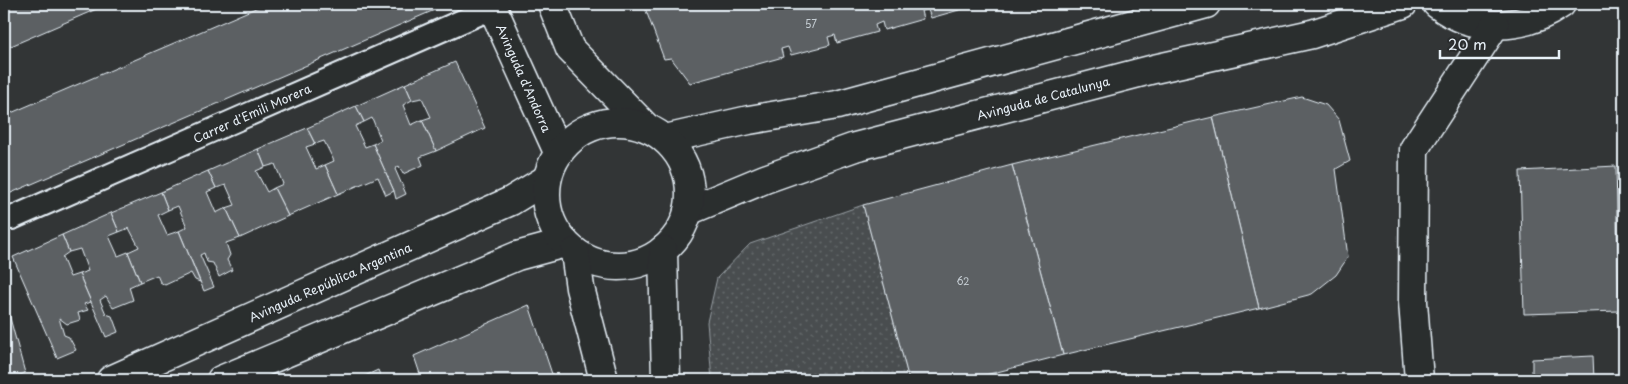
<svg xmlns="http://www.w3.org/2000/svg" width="1628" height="384" font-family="'Playpen Sans',sans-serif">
<defs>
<pattern id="park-dots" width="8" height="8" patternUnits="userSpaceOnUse" patternTransform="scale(1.25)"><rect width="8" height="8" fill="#494d4f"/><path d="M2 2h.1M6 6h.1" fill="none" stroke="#636769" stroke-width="1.8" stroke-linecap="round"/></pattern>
</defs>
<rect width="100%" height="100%" fill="#323536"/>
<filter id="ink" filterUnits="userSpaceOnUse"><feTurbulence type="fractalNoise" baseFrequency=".02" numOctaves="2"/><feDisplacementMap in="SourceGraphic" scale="10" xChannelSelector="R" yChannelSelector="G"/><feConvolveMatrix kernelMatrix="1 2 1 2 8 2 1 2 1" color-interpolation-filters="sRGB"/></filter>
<g filter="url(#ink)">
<!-- park -->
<path fill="url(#park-dots)" stroke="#989fa4" d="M863,205L909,380H712L707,322L717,278L750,244Z"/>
<!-- building -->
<g fill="#5c6063" stroke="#e8f1f8">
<path d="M4,4H108L4,49Z"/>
<path d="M265,4L446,5L4,196V116Z"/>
<path d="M662,4H972L973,6L931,18L928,10L921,11L923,19L884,30L882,22L875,25L877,32L837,43L835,35L828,37L830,45L791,55L788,47L781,49L783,57L690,83L671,58L664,59L645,8Z"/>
<path d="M455,62L485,128L436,151L422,120L431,117L422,98L412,100L405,84Z"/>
<path d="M405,84L412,100L403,105L411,125L422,120L436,151L420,157L423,165L403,174L399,166L395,169L406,194L396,199L394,191L373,144L381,140L372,118L364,122L356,106Z"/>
<path d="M1302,97L1326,105L1339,120L1350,161L1336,169L1348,257L1336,275L1312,294L1259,308L1213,117Z"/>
<path d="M356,106L364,122L355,126L365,147L373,144L394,191L386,195L378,177L338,194L325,165L334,161L324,141L315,144L307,128Z"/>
<path d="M1213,117L1259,308L1063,355L1012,165Z"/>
<path d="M307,128L315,144L306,147L316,169L325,165L338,194L288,216L274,188L283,184L275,164L265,167L258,149Z"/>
<path d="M258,149L265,167L256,171L267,192L274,188L288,216L240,238L226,208L235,205L226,185L216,188L208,171Z"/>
<path d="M1012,165L1063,355L966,380H909L863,205Z"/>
<path d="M1616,166L1619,311L1524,314L1520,171Z"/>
<path d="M208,171L216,188L207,192L216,213L226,208L240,238L226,243L230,255L227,260L232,270L219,277L213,263L207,262L204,253L200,255L214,287L204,291L179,231L187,227L178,206L168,210L161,192Z"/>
<path d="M161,192L168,210L158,215L167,235L179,231L200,282L195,280L191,273L165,285L160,282L157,275L140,282L128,252L139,247L129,228L119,232L111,213Z"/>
<path d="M111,213L119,232L109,236L118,256L128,252L140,282L129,287L133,300L113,308L106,296L100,300L106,314L112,316L118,332L106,337L79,274L88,271L80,249L69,252L62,235Z"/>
<path d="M62,235L69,252L62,257L70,277L79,274L91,302L84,304L88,310L78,313L80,320L67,324L59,318L64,335L69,337L76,350L57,358L13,257Z"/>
<path d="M4,296L25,373L8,380H4Z"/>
<path d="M529,305L554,380H422L414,356Z"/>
<path d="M1593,356L1594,380H1532V359Z"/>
<rect x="1620" y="358" width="4" height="22"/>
<path d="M378,370L382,380H356Z"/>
</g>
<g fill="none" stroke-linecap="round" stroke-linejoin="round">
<defs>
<path id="service" d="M12,218L492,8"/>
<g id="minor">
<path d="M1437,4C1474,33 1524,30 1561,4"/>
<path d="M665,139L749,120L837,105L1206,4"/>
<path d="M688,211L765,179L855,147L1154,69L1312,34L1403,4"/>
<path d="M111,380L511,201L547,179"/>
<path d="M221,380L517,256L565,243"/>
<path d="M1419,380L1413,302L1414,149L1495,25"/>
</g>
<g id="primary">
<path d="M491,4L558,152"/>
<path d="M552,4L570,49L646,127"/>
<circle cx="618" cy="194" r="72"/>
<path d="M663,250L666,380"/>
<path d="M575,252L580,288L604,380"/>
</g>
</defs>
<!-- service casing -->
<use href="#service" stroke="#e8f1f8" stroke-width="26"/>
<!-- minor casing -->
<use href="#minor" stroke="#e8f1f8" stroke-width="31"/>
<!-- primary casing -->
<use href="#primary" stroke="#e8f1f8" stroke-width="31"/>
<!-- service -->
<use href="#service" stroke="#2a2d2e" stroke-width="22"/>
<!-- minor -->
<use href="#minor" stroke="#2a2d2e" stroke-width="28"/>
<!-- primary -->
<use href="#primary" stroke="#2a2d2e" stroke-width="28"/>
</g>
</g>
<g text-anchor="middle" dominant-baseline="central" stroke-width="4" stroke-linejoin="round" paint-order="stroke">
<!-- number labels -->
<g font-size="10" fill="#c5cdd3">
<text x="811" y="23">57</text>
<text x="963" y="280">62</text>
</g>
<!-- street labels -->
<g font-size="12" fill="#e8f1f8" stroke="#2a2d2e">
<text transform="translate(524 78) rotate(66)">Avinguda d'Andorra</text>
<text transform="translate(1043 98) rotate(-15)">Avinguda de Catalunya</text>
<text transform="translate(252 113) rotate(-24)">Carrer d'Emili Morera</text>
<text transform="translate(330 282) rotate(-24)">Avinguda República Argentina</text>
</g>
</g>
<!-- margin -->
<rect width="1628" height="384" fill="none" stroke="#2a2d2e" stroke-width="20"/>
<rect x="10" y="10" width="1608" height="364" fill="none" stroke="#e8f1f8" stroke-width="2" filter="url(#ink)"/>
<!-- scale -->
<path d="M1440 50v8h119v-8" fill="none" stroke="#e8f1f8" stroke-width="2.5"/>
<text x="1448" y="50" font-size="15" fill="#e8f1f8" stroke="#2a2d2e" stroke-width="4" paint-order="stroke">20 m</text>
</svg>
